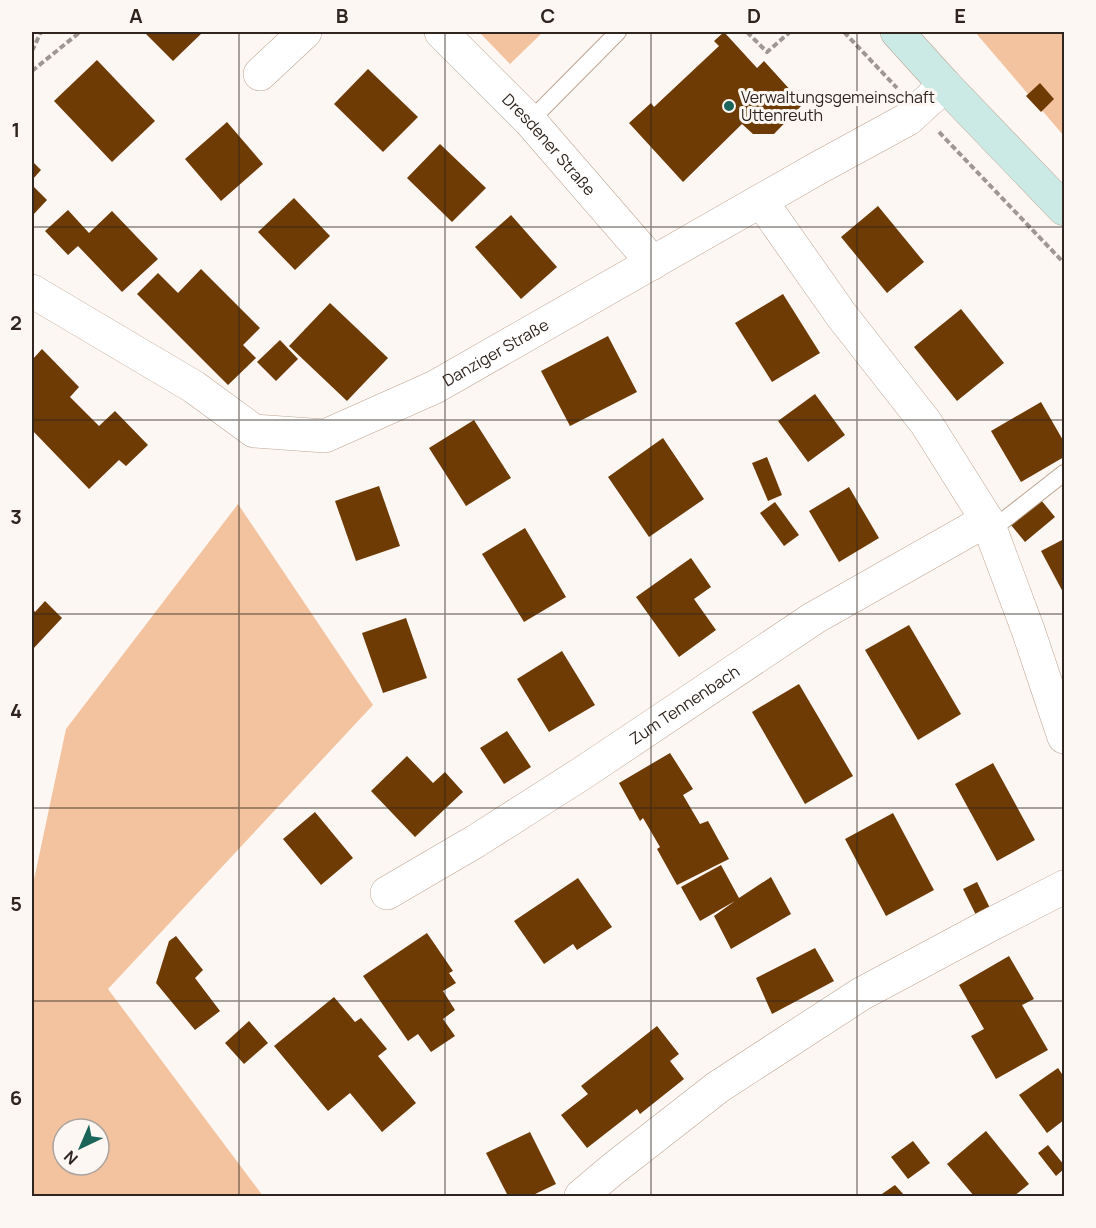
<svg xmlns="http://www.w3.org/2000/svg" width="1096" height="1228" font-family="Manrope,sans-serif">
<rect width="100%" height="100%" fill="#fdf7f3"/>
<!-- green -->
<g fill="#f2c39e" fill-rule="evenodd">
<path d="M479,32H543L510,64Z"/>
<path d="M975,32H1064V136Z"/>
<path d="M238,504L373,705L108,989L263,1196H32V889L66,729ZM63,1129H99V1165H63Z"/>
</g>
<!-- building -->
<g fill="#6e3b05">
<path d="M144,32H203L173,61Z"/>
<path d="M724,32L757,68L764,61L803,104L774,134H753L742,124L683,182L629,123L651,103L654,107L719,46L714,41Z"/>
<path d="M97,60L155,121L112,162L54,101Z"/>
<path d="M368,69L418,117L383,152L334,104Z"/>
<path d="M1040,83L1054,99L1041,112L1026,96Z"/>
<path d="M227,122L263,164L221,201L185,159Z"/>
<path d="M440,144L486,188L452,222L407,178Z"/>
<path d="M32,161L41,170L32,180Z"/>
<path d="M32,185L47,200L32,216Z"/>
<path d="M294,198L330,236L295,270L258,232Z"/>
<path d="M878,206L924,262L887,293L841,237Z"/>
<path d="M68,210L89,233L112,211L158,259L122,292L78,246L68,255L45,231Z"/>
<path d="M511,215L557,267L521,299L475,247Z"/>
<path d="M201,269L260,328L243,345L256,358L228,385L137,294L158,273L178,293Z"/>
<path d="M783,294L820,353L772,382L735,323Z"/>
<path d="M330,303L388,358L347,401L289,346Z"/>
<path d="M961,309L1004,363L957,401L914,347Z"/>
<path d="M608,336L637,392L570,426L541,371Z"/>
<path d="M280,340L298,359L276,381L257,362Z"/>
<path d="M42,349L79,387L70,397L99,426L115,411L148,445L126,466L119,460L89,489L32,430V360Z"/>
<path d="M815,394L845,435L808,462L778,421Z"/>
<path d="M1041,402L1064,442V457L1021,482L991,431Z"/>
<path d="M474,420L511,478L466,506L429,448Z"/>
<path d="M663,438L704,499L649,537L608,477Z"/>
<path d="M767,457L782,495L768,501L752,463Z"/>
<path d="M379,486L400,546L356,561L335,501Z"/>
<path d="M849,487L879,538L839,562L809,511Z"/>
<path d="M1041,500L1055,517L1025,542L1011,525Z"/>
<path d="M775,502L799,535L784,546L760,513Z"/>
<path d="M525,528L566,597L524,622L482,554Z"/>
<path d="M1064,539V594L1041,551Z"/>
<path d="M691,558L711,587L694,599L716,630L679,657L636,597Z"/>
<path d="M45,601L62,618L32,650V608L35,612Z"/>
<path d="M406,618L427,678L383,693L362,633Z"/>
<path d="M909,625L961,714L918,740L865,650Z"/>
<path d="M562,651L595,705L549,732L517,679Z"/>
<path d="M799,684L853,776L805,804L752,712Z"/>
<path d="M507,731L531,767L504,784L480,748Z"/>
<path d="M670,753L693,789L683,795L700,824L708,821L729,859L677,885L657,849L660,847L643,818L640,821L619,783Z"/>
<path d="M407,756L433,783L445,772L463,792L415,837L371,791Z"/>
<path d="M993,763L1035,840L997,861L955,784Z"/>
<path d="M315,812L353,858L321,885L283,839Z"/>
<path d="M893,813L934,890L886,916L845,839Z"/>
<path d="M721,865L739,898L771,877L791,914L731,949L714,916L735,901L700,921L681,887Z"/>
<path d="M578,878L612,927L577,950L573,944L544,964L514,921Z"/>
<path d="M977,882L990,908L976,915L963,889Z"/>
<path d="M427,933L453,971L449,973L456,983L443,991L455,1010L443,1019L455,1036L431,1052L418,1034L408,1041L363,976Z"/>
<path d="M176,936L203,970L195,978L220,1011L195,1030L156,983L169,941Z"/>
<path d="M815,948L834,981L772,1014L756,978Z"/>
<path d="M1009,956L1034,999L1022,1005L1048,1050L996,1079L971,1036L984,1029L959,985Z"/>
<path d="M334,997L355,1022L361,1018L387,1049L378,1056L416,1103L382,1132L350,1093L328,1111L274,1046Z"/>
<path d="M249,1021L268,1043L244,1064L225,1043Z"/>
<path d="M657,1026L679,1054L670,1061L684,1079L640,1114L637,1109L587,1148L561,1115L588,1094L581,1086Z"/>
<path d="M1058,1068L1064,1077V1120L1047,1133L1019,1095Z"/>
<path d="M986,1131L1029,1184L1014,1196H974L947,1164Z"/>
<path d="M530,1132L556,1184L531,1196H508L486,1153Z"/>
<path d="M913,1141L930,1163L908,1179L891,1157Z"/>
<path d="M1048,1145L1064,1165V1169L1056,1176L1038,1153Z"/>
<path d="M895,1185L905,1196H879Z"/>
</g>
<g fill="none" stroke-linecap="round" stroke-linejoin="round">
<defs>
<g id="service">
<path d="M530,121L618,32"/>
<path d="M990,531L1064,473"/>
</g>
<g id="minor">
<path id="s1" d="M441,32L530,121L653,263"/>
<path d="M260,74L305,32"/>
<path d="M761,201L842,316L926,423L987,520L1028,630L1064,737"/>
<path id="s2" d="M32,291L194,387L254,431L325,436L435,387L818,168L908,119L945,85"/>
<path id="s3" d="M387,893L476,841L584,772L814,618L987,520"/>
<path d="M581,1196L613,1169L718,1087L861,994L990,925L1064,887"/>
</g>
<path id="secondary" d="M897,32L945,85L1064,209"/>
</defs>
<!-- service casing -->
<use href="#service" stroke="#bda593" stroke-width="18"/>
<!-- minor casing -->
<use href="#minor" stroke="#bda593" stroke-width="34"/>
<!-- secondary casing -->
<use href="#secondary" stroke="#bda593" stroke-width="34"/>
<!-- path -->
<g stroke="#9f9792" stroke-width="4" stroke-dasharray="6 3" stroke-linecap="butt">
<path d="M747,32L767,52L790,32"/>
<path d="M844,32L897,88"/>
<path d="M32,51L41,32"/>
<path d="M32,71L80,32"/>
<path d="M939,132L1064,263"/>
</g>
<!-- service -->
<use href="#service" stroke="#fff" stroke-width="16"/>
<!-- minor -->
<use href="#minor" stroke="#fff" stroke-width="33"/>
<!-- secondary -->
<use href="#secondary" stroke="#cbeae6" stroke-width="33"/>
</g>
<!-- grid -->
<path fill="none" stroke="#2f251e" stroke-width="1.5" stroke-opacity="0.55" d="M239,32V1196M445,32V1196M651,32V1196M857,32V1196M32,227H1064M32,420H1064M32,614H1064M32,808H1064M32,1001H1064"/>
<!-- markers -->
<circle fill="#1b645a" stroke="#fdf7f3" stroke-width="2" cx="729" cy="106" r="6"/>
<g text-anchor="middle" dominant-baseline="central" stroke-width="6" stroke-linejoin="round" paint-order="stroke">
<!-- poi labels -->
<g font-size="16" fill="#2f251e" stroke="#fdf7f3" text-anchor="start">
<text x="741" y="97">Verwaltungsgemeinschaft<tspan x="741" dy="18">Uttenreuth</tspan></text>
</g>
<!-- street labels -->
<g font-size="16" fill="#2f251e" stroke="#fdf7f3">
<text stroke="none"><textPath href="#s1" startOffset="156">Dresdener Straße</textPath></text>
<text stroke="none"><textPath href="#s2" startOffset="524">Danziger Straße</textPath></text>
<text stroke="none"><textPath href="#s3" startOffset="352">Zum Tennenbach</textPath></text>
</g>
</g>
<!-- border -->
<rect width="1096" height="1228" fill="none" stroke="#fdf7f3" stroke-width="66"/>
<!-- north arrow -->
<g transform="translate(81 1147) rotate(224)"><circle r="28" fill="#fdf7f3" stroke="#aba39e" stroke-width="1.5"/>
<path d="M0-4.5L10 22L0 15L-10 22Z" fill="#1b645a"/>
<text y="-9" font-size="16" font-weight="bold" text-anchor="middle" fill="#2f251e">N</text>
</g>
<rect x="33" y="33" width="1030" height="1162" fill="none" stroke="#2f251e" stroke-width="2"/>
<g font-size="20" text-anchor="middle" font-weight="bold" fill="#2f251e">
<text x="136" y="23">A</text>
<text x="342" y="23">B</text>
<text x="548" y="23">C</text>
<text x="754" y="23">D</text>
<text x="960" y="23">E</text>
<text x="16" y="137">1</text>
<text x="16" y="330">2</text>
<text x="16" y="524">3</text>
<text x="16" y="718">4</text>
<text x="16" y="911">5</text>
<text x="16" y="1105">6</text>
</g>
</svg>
